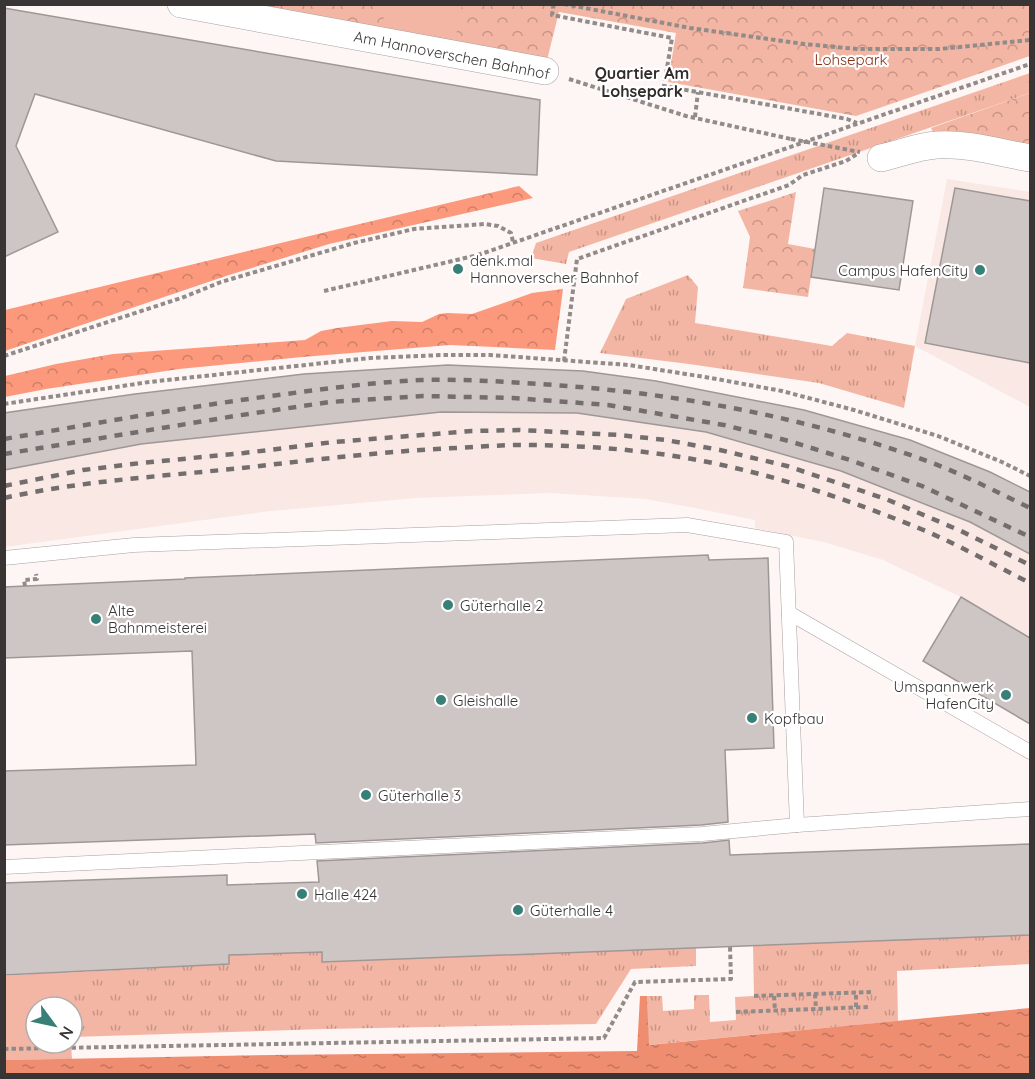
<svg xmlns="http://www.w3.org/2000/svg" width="1035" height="1079" font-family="Quicksand,sans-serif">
<defs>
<pattern id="grass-tufts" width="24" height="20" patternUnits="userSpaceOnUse" patternTransform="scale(1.5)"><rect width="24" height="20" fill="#f4b6a4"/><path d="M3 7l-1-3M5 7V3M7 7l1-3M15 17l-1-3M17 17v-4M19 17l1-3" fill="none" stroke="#c79586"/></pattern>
<pattern id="forest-crowns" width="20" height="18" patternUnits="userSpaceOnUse" patternTransform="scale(1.5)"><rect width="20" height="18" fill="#fc997d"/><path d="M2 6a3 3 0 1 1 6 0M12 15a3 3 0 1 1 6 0" fill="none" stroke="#cd7e67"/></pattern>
<pattern id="park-crowns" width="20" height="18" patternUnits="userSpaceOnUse" patternTransform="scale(1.5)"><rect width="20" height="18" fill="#f4b6a4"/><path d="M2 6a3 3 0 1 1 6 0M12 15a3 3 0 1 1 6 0" fill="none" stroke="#c79586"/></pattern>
<pattern id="water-ripples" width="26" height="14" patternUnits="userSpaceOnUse" patternTransform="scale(1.5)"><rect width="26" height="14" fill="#ef8d71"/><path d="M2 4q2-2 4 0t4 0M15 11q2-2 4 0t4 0" fill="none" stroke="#c3745e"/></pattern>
</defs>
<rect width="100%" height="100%" fill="#fef6f4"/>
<!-- built -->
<g fill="#f9e8e3">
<path d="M947,179L1030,192V407L915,346Z"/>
<path d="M448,365L583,371L656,381L804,410L911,440L990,472L1030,492V638L961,597L883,560L824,542L755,528V520L690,507L645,499L551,493L416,498L271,511L5,547L4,413L135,394L304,374Z"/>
</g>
<!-- grass -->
<g fill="url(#grass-tufts)">
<path d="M1030,73V93L569,252L566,264L531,258L536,243Z"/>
<path d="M688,275L698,287L695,323L832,346L847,333L915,346L904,408L819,383L689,364L600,353L626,299Z"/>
<path d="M1030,935V964L897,971L898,1021L648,1045L647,996H662L663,1011L694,1009V995H709L710,1022L736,1020L735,997L754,996L753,945Z"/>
<path d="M696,947V966L631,969L596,1024L324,1029L72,1037V1007H36L5,976L229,964V955L322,952L323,962Z"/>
</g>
<!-- forest -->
<g fill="url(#forest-crowns)">
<path d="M519,186L533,198L329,244L229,275L5,351V310L326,232Z"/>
<path d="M563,289L555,350L450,345L302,357L179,369L46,389L5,397V376L56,364L113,354L305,340L321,331L337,328L392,321L422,322L439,314L447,313L472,314L532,293Z"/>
</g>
<!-- park -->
<g fill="url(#park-crowns)">
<path d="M261,4L1030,5V56L856,116L668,82L676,33L559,12L547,60L261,6Z"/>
<path d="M1030,93V147L934,134L931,128Z"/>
<path d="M796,192L788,244L815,249L808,297L743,288L750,237L738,211Z"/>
</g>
<!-- pitch -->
<g fill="#f4b6a4">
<path d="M386,5H462L455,40L382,27Z"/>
<path d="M68,972L70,1007H36V1043H71L72,1059L5,1060V976Z"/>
</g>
<!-- water -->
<path fill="url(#water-ripples)" d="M640,996H647L649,1045L1030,1008V1074H5V1060L272,1055L637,1051Z"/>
<!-- building -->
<g fill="#cec6c4" stroke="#9f9795" stroke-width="1.5">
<path d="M4,8L540,100L537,175L276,161L35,94L16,146L58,232L4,257Z"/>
<path d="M824,188L913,201L899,290L811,277Z"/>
<path d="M955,188L1030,201V363L925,343Z"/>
<path d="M448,365L583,371L656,381L804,410L910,440L990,472L1030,492V554L970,522L841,471L706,432L577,413L441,412L141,444L4,470V413L135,394L304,374Z"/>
<path d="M708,555L709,560L768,558L774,748L725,750L728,822L701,825L316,843L315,834L4,845V771L196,765L192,651L4,658V587L185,579V578Z"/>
<path d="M961,597L1030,638V724L923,661Z"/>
<path d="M729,840L730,855L1030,844V935L322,962V952L229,955V964L4,975V883L227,875V885L319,882L317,861L703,843Z"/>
</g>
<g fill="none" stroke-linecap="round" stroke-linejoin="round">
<defs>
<g id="lane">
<path d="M4,558L134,545L687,525L786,542L797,825"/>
<path d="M789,613L1030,752"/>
<path d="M4,867L702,834L797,825L1030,809"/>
</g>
<g id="street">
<path d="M181,4L545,71"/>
<path d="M881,158C899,154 918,146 937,145C968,143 1000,153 1030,158"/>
</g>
</defs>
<!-- lane casing -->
<use href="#lane" stroke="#a7a09e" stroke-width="15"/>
<!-- street casing -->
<use href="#street" stroke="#a7a09e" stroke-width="28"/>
<!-- path -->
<g stroke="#918c8a" stroke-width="4" stroke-dasharray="4.5 3" stroke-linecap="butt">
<path d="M554,4L552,15L672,38L664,86L847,119L857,123"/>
<path d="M564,4L690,28L804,44L857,49H939L1030,40"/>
<path d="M569,79L686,116L791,139"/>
<path d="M695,117L698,92"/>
<path d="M324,291L478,255L1030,64"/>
<path d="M4,356L184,297L221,282L354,243L414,229L485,224L498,226L511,233L513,242"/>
<path d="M564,361L577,259L789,185L803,175L846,161L857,154"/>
<path d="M4,404L149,382L370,358L443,355H490L629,365L711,378L782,391L854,410L938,436L1002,462L1030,476"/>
<path d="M25,586L24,580L37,579L36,574"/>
<path d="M815,994L816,1009"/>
<path d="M754,996L871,992"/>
<path d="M774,996L775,1011"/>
<path d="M856,1007V993"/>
<path d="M736,1012L868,1007"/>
<path d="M4,1049L604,1038L635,982L731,979L730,946"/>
</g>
<!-- lane -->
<use href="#lane" stroke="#fff" stroke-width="14"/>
<!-- street -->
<use href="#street" stroke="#fff" stroke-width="27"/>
<!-- rail -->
<g stroke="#736e6d" stroke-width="4.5" stroke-dasharray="8 8" stroke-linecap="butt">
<path d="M4,439C98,423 191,406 286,394C331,388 377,382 422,380C466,379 510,382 554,385C681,394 810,418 930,462C964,475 997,492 1030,508"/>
<path d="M4,454L235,416L330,402L423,396L513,398L608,405L724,425L789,441L850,460L922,486L1030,537"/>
<path d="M4,486L83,470L141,463L244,453L334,442L472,431L520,430L619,435L666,440L720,450L787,466L886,499L961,531L1030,565"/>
<path d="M4,498C85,480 169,476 251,467C320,459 388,451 457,448C478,447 499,445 520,445C569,445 619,448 668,455C755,468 840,496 921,529C959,545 994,565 1030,583"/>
</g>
<!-- path-bridge -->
<path stroke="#918c8a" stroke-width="4" stroke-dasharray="4.5 3" stroke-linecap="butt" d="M791,139L860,152"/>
</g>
<!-- markers -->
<g fill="#387f78" stroke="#fff" stroke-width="2">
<circle cx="458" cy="269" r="6"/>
<circle cx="980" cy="270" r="6"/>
<circle cx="448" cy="605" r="6"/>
<circle cx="96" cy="619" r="6"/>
<circle cx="1006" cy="695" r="6"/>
<circle cx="441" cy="700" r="6"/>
<circle cx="752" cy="718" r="6"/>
<circle cx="366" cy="795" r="6"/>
<circle cx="302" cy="894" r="6"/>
<circle cx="518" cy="910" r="6"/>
</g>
<g text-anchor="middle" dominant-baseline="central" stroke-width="4.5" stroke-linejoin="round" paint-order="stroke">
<!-- street labels -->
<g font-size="15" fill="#383534" stroke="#fff">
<text transform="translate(452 55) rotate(11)">Am Hannoverschen Bahnhof</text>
</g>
<!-- park labels -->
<g font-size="15" fill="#832d13" stroke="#fff">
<text x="851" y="59">Lohsepark</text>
</g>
<!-- poi labels -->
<g font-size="15" fill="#383534" stroke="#fff" text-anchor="start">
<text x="470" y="260">denk.mal<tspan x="470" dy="17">Hannoverscher Bahnhof</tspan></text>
<text x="968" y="270" text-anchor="end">Campus HafenCity</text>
<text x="460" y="605">Güterhalle 2</text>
<text x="108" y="610">Alte<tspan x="108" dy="17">Bahnmeisterei</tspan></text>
<text x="994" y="686" text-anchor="end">Umspannwerk<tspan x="994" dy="17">HafenCity</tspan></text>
<text x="453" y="700">Gleishalle</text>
<text x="764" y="718">Kopfbau</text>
<text x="378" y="795">Güterhalle 3</text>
<text x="314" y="894">Halle 424</text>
<text x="530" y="910">Güterhalle 4</text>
</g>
<!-- neighbourhood labels -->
<g font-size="16" font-weight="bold" fill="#322c2b" stroke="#fff">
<text x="642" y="73">Quartier Am<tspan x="642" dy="18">Lohsepark</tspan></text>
</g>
</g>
<!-- border -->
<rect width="1035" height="1079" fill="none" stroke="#383534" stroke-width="12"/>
<!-- north arrow -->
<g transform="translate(54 1025) rotate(123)"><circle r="28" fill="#ffffff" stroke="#afaeae" stroke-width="1.5"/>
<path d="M0-4.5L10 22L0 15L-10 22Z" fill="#387f78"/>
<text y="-9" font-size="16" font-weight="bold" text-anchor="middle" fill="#383534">N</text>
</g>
</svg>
